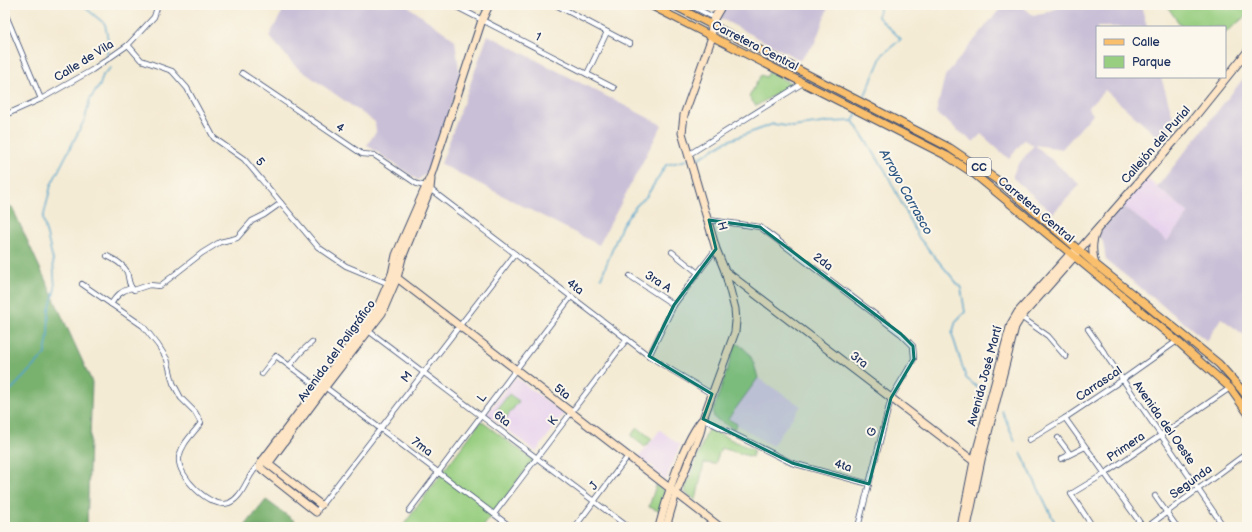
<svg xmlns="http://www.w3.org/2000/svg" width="1252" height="532" font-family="'Balsamiq Sans',sans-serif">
<rect width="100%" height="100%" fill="#fbf7ec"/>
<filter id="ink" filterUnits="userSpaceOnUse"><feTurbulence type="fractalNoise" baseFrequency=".025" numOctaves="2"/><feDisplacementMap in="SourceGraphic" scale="8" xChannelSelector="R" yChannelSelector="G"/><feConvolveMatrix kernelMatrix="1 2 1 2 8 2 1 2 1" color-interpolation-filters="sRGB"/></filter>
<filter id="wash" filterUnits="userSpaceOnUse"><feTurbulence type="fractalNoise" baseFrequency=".012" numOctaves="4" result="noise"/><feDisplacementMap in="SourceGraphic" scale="16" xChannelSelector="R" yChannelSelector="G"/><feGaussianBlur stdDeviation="0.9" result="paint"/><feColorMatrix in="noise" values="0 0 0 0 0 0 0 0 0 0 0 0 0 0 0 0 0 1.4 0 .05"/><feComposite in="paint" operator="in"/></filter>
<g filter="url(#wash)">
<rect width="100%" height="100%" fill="#f4ebd4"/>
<!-- built -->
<g fill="#e8d2ee">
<path d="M1146,178L1189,213L1167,241L1122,205Z"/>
<path d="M515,377L564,414L536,452L487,414Z"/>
<path d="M758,378L801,406L772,446L728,419Z"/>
<path d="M660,430L680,445L667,478L665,480L653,471L654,467L650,464L646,466L637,459Z"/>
</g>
<!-- industrial -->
<g fill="#c9bfd7">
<path d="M286,5H406L455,40L459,69L462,71L429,171L418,180L367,145L376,132L375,122L295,66L269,36Z"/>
<path d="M727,5H829L815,43L800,60L720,18Z"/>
<path d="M1003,5H1021L1034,16L1067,5H1141L1147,27H1097V77H1161L1175,124L1160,139L1105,90L1088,108L1093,114L1062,149L1035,145L1080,185L1053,213L1013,178V175L1017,166L1034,145L1024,140L1009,159L981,134L973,142L936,113L945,76Z"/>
<path d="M488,35L662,125L599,245L441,164Z"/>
<path d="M1247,74V337L1221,318L1207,341L1106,260L1103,242L1099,236V231L1122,205L1167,241L1189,213L1157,187Z"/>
</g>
<!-- green -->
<g fill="#97ce80" stroke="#597e6f">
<path d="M1166,5H1247V15L1225,33V27H1182Z"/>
<path d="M769,72L792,84L756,106L749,97L761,75L766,77Z"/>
<path d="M736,343C752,352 753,361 758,378L728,419L737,424L734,429L714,418L713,412Z"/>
<path d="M509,394L519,401L506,418L496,411Z"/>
<path d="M481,421L533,460L483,527H402Z"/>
<path d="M637,427L652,439L645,447L631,436Z"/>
<path d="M708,429L754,450L752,457L721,448L715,464L704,463L696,500L684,492Z"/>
<path d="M656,485L665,492L659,511L649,507Z"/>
</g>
<!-- forest -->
<g fill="#79b16e" stroke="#4a7066">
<path d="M5,205L12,207L92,382L87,527H5Z"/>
<path d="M266,500L303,527H244Z"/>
</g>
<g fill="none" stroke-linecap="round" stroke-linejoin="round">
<!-- stream -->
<g stroke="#51a4cd" stroke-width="1.5">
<path d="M82,5L105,24L108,40L107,56"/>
<path d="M863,100L882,55L901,39L878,17L879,9L884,5"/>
<path d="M857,112L853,121L885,170L919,238L961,288L965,312L956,321L952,334L966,378L983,392"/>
<path d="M693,159L701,157L725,142L773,124L793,127L829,122L853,121"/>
<path d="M601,278L622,225L637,205L646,197L666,165L687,160"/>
<path d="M5,391L12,389L45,354L48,336L49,310L55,289L53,260L43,219L51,185L85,119L90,99L100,85L103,75L111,68"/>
<path d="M1002,411L1015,441"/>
<path d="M1021,453L1057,527"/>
</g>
</g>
</g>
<g filter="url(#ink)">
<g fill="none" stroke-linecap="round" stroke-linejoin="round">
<defs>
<g id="street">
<path d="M453,5L614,88"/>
<path d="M556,5L630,44"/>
<path d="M690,5L715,18"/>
<path d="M5,13L41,99"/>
<path d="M128,45L141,60L172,71L187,88L214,138L244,159L318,247L346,266L387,283"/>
<path d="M242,73L362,154L374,155L417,184L426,186L649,356L673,371L712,394"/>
<path d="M587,74L607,32"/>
<path d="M5,115L41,99L92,70L128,45L154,17L158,5"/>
<path d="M688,155L803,83"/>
<path d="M709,220L760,227L901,334L913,346L914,359L891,398L858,527"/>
<path d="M672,252L698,273"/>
<path d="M107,256C115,260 123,264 127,272C129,278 128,286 134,290L149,285L160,286L202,253L220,242L237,238L252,221L264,215L281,203"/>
<path d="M630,276L674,305"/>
<path d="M82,284L143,326L158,345L167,359L173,383L181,398L195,412L201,423C193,434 181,444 179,458C177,476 211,510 229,503C245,496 247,473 261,463"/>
<path d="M111,304C116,296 121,291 131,288"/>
<path d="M1021,317L1048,336L1066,357"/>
<path d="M366,329L628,527"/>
<path d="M1088,329L1224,527"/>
<path d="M649,356L674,305L716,249"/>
<path d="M290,365L301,352L312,342"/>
<path d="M262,374L276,356L315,385L325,387L511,527"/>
<path d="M1065,418L1143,527"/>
<path d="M703,419L792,463L869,484"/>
<path d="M1058,438L1070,454"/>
<path d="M1029,440L1065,418L1122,380L1177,341"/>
<path d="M1061,459L1085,447"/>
<path d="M1155,496L1177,527"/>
<path d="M409,511L571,297"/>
<path d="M316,512L515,254"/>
<path d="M494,514L627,339"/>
<path d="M575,527L628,456"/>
<path d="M1093,527L1071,494L1104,474L1230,388"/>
<path d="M1147,527L1247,453"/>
</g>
<g id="secondary">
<path d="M1079,250L1185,129L1247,52"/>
<path d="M1095,264C1092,253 1091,243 1096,233"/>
<path d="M725,271L976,463"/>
<path d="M392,274L720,527"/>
<path d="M263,460L377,309L392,274L396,255L431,175L482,20L489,5"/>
<path d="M268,464L325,387L382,313L397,278L402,258L430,189L431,179"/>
<path d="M316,512L263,470L260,467L261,463L263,460L321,505"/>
<path d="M659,527C668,494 681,448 701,421"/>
<path d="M666,527L676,493L700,433L703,419L735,332L736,321L735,309L725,271L716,249L682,133L684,115L712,37L711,24L722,5"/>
<path d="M961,527L974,461L1011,324L1018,312L1070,254L1079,250L1074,257L1021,317L1015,327L981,460L967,527"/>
</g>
<g id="primary">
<path d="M650,5L947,156L973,173L1177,341L1230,388L1247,412"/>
<path d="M673,5L950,148L1000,182L1095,264L1176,329L1219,364L1241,389L1247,397"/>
</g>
</defs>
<!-- street casing -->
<use href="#street" stroke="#3c4b70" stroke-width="6"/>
<!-- secondary casing -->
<use href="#secondary" stroke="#3c4b70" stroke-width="9"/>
<!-- primary casing -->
<use href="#primary" stroke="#3c4b70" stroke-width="9"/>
<!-- street -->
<use href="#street" stroke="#fff" stroke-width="4.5"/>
<!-- secondary -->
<use href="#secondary" stroke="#fde5c5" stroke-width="7"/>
<!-- primary -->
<use href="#primary" stroke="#f9bf6d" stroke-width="7"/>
</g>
</g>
<!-- marked area -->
<path fill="#0f766e" fill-opacity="0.2" stroke="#0f766e" stroke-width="3" stroke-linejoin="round" d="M709,220L760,227L901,334L913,346L914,359L891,398L869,484L792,463L703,419L712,394L649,356L674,305L716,249Z"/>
<g text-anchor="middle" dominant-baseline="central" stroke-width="4" stroke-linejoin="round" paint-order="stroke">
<!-- shield labels -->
<rect fill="#fbf7ec" stroke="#5e6b89" stroke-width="1" x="967" y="158" width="24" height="18" rx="3"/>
<g font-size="11" font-weight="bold" fill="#1b2f5e">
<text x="979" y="167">CC</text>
</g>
<!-- street labels -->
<g font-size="12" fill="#1b2f5e" stroke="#fbf7ec">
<text transform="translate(538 37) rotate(27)">1</text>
<text transform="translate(755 46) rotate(27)">Carretera Central</text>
<text transform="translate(84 61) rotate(-32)">Calle de Vila</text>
<text transform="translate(340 128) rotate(34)">4</text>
<text transform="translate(1156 145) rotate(-49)">Callejón del Purial</text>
<text transform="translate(260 162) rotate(51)">5</text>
<text transform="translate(1036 210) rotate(40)">Carretera Central</text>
<text transform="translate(722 226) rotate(75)">H</text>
<text transform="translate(823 262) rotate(37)">2da</text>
<text transform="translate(658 282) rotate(33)">3ra A</text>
<text transform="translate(575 287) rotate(37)">4ta</text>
<text transform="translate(337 351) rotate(-54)">Avenida del Poligráfico</text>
<text transform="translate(859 360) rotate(37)">3ra</text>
<text transform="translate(985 376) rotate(-75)">Avenida José Martí</text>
<text transform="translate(407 377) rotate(-52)">M</text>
<text transform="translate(1099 384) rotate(-34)">Carrascal</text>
<text transform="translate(562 392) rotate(38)">5ta</text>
<text transform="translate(482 398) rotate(-53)">L</text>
<text transform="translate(502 419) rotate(37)">6ta</text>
<text transform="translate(553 421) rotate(-53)">K</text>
<text transform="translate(1164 423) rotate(55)">Avenida del Oeste</text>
<text transform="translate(872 432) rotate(-75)">G</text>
<text transform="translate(422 447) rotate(37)">7ma</text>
<text transform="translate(1126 447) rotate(-34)">Primera</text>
<text transform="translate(843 466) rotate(15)">4ta</text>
<text transform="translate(1191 482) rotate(-36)">Segunda</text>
<text transform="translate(594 486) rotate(-53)">J</text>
</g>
<!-- water labels -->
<g font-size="13" font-style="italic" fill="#2e5885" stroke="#fbf7ec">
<text transform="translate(906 192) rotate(61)">Arroyo Carrasco</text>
</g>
</g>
<!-- margin -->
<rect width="1252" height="532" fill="none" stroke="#fbf7ec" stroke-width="20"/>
<!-- legend -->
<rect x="1096" y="26" width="130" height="52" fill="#fbf7ec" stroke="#a1a7b3"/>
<rect x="1104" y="39" width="20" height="6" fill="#f9bf6d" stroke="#a1a7b3"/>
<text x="1132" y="46" font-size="12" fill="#1b2f5e">Calle</text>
<rect x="1104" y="56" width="20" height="12" fill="#97ce80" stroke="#a1a7b3"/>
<text x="1132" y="66" font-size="12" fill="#1b2f5e">Parque</text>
</svg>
